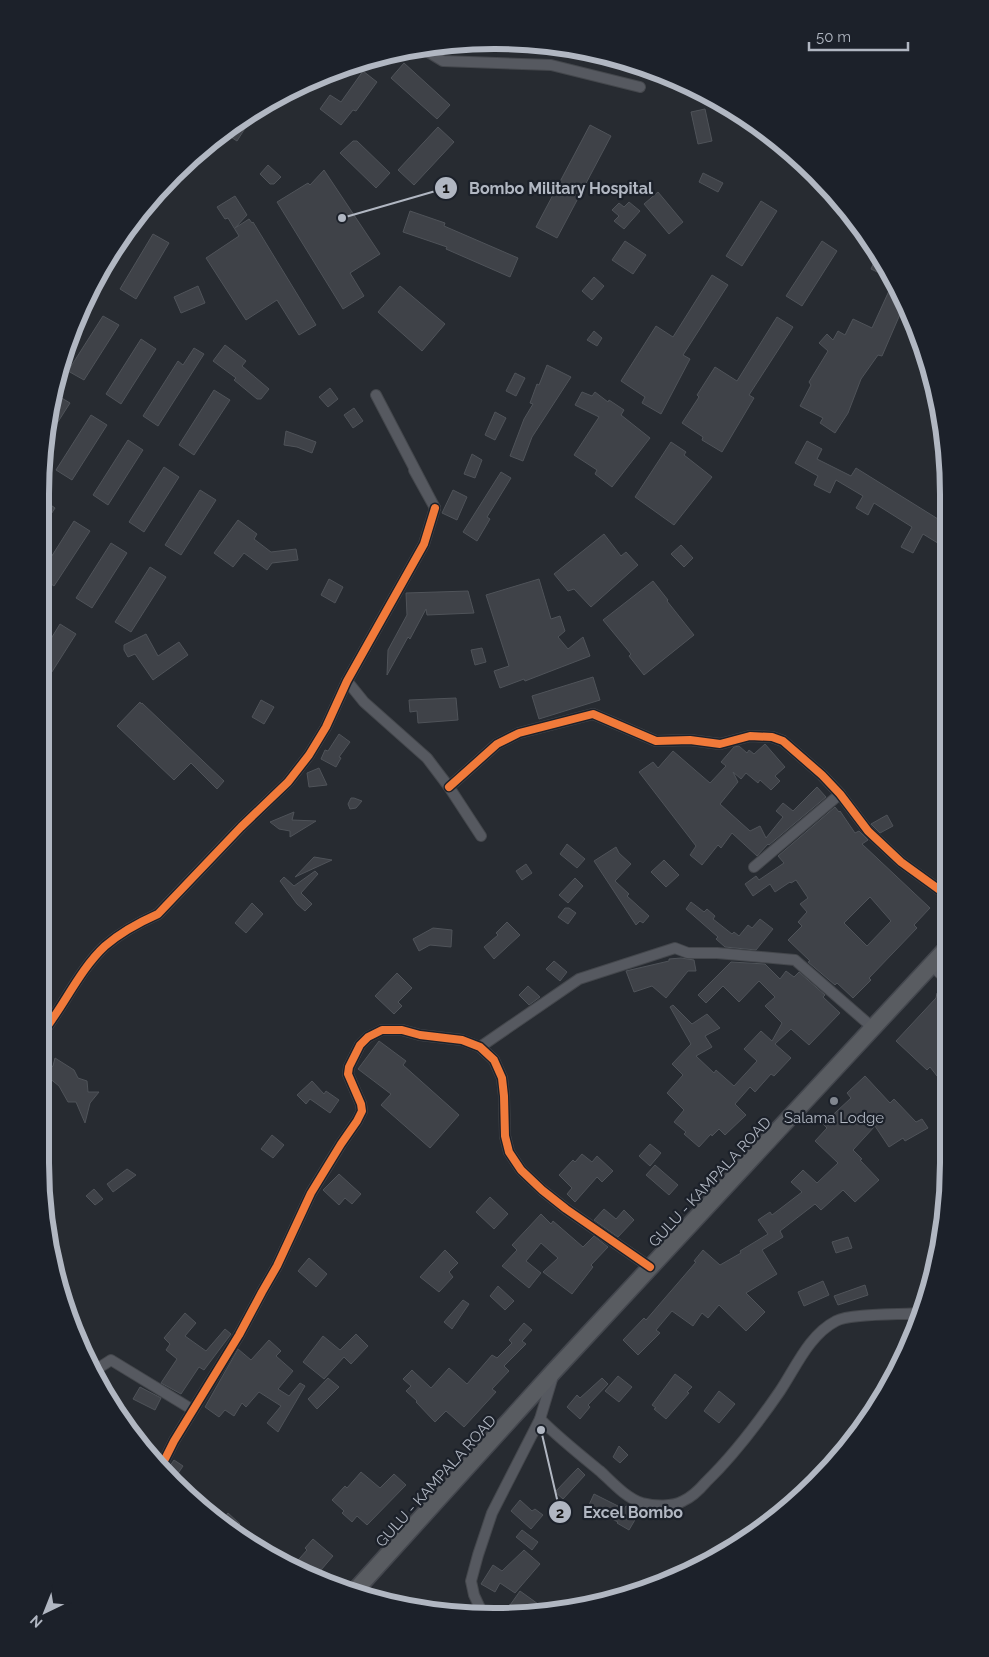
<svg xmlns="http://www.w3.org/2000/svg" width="989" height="1657" font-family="Raleway,sans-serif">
<rect width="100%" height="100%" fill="#272b31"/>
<!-- building -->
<g fill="#3f4248" stroke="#4f5359" fill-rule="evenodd">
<path d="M404,63L450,105L437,119L391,78Z"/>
<path d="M363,71L377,82L356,111L353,110L341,125L320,109L330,95L341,102Z"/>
<path d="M258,108L237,141L223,132L242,116Z"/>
<path d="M705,109L712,141L698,144L691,112Z"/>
<path d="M590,125L611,136L557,238L536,227Z"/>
<path d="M438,127L454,142L414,185L398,170Z"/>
<path d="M353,141H357L390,173L376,188L340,153Z"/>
<path d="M268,165L281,177L274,184H270L260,174Z"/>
<path d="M324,170L380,254L350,273L364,296L343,309L277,202L308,183L310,185Z"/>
<path d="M703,173L723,183L718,192L699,182Z"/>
<path d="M658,192L683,222L669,234L644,204Z"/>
<path d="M235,196L247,215L235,228L249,219L252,223L253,222L316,325L299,335L277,300L246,320L206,258L239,236L228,218L225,219L217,207Z"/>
<path d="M761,201L777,211L742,266L726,256Z"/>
<path d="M629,202L640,211L624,229L614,221L619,216L612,210L619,203L624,207Z"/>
<path d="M410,211L445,223L444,226L518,258L510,277L446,249L447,247L403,232Z"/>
<path d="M153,234L169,243L136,299L120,289Z"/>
<path d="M625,241L646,255L633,274L612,260Z"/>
<path d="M822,241L837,251L802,306L786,296Z"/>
<path d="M878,253L888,268L894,280L871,269Z"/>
<path d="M712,275L728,285L683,355L690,359L661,414L642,403L645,397L621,381L656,326L673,337Z"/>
<path d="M594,277L604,286L592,300L582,291Z"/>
<path d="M894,280L904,305L882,356L878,355L861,379L848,413L835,433L820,423L823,418L800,406L811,385L809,382L828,351L819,343L827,334L833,340L838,331L845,335L853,319L872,328Z"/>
<path d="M198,286L205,303L181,313L174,297Z"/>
<path d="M400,286L445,324L422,351L378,312Z"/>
<path d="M103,316L119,325L84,380L68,371Z"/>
<path d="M777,317L793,327L749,395L754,398L722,452L702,440L703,437L682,423L699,397L697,395L715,367L737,381Z"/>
<path d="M594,331L602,338L597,346L587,340Z"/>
<path d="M141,339L156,349L121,404L106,394Z"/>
<path d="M225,345L246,361L242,366L269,389L261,399H257L234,380L236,378L213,361Z"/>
<path d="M194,348L204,354L158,426L143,416L178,361L183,365Z"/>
<path d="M547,365L571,377L532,437L523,461L510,456L524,419L533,404L530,403L537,384L539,385Z"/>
<path d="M515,373L525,378L516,396L506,391Z"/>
<path d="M330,388L338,399L328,407L319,397Z"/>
<path d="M214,390L230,400L194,455L179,445Z"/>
<path d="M582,392L592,396L595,392L608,402L609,400L624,410L621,415L650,438L612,487L595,474L597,470L574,455L599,417L575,405Z"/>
<path d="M55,394L70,403L47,439H46Z"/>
<path d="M354,408L363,421L353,428L344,415Z"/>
<path d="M495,412L506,418L495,440L485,435Z"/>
<path d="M91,415L107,425L72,480L56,470Z"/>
<path d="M286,431L316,442L312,453L297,447L284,445Z"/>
<path d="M128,440L143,450L108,505L93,495Z"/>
<path d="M807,441L822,449L817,459L851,476L856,468L938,519L948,503V534L941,545L923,534L913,553L901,547L912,527L874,503L868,515L856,508L863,496L836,480L830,493L814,485L818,476L795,463Z"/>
<path d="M671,442L686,452L684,455L712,477L674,525L635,497Z"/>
<path d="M472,454L482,460L475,478L464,474Z"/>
<path d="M164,467L179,477L144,532L129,522Z"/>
<path d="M501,472L511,478L487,517L490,519L477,541L463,532Z"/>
<path d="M200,490L216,500L181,555L165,545Z"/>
<path d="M453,490L467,497L457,520L442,513Z"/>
<path d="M41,498L55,508L41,530Z"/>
<path d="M238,520L257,534L254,539L271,552L296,549L298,560L272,563L267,570L244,553L233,567L214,553Z"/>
<path d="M74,521L90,531L54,586L41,577V573Z"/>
<path d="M604,534L621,556L626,552L638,565L591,607L574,589L568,591L554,574Z"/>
<path d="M111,543L127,553L92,608L76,598Z"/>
<path d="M681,545L693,558L684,567L671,554Z"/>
<path d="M150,567L166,577L131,632L115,622Z"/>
<path d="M329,579L343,587L335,603L321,595Z"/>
<path d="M539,579L551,619L560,616L565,631L558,637L568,649L583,637L590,656L525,681L524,679L500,688L494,671L509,666L486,595Z"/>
<path d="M653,581L668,600L667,601L694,635L644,675L629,656L631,654L603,620Z"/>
<path d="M468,591L474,613L427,615L426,609L410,639L408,637L387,675L388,650L407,615L406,593Z"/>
<path d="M60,624L76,634L41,689V655Z"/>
<path d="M146,634L158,656L179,642L188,655L153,680L135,654L128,657L124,650V645Z"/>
<path d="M482,648L486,662L475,665L471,650Z"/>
<path d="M593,677L600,700L539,719L532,696Z"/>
<path d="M456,698L458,720L418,723L417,711L410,712L409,700Z"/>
<path d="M261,700L274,707L264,724L252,717Z"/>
<path d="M140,702L141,704L142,703L224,781L217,789L191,763L174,780L117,726Z"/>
<path d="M339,734L350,742L339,757L341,758L336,767L321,759L325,750L328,751Z"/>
<path d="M765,744L785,767L775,776L780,781L771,790L760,780L758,783L746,773L741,779L733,772L738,782L720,804L750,831L760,826L766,838L783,817L776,811L783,803L793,811L817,787L826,797L769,845L768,844L757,856L732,833L721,848L718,845L702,865L690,855L696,846L639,772L653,762L658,768L673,751L710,783L726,766L721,762L734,747L739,746L747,753L749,750L754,754Z"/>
<path d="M319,768L327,785L309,787L307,773Z"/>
<path d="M351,798H354L362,801L356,808L350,809L348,804Z"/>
<path d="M835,807L839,812L840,811L855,833L859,831L868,840L862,844L930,908L914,925L917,928L869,978L871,980L853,998L837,983L835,985L808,962L810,961L788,940L802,926L798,922L807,912L800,904L808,898L796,880L791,883L790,882L775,892L770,884L753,896L745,884L756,876L759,880L784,863L778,856ZM870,897L891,921L867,946L844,923Z"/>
<path d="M294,812L292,820L316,821L290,837V831L279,829L270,822Z"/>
<path d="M887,815L893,826L880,833L871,824Z"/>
<path d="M567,844L585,859L577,868L560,854Z"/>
<path d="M616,847L619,853L631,864L615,881L629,894L627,896L649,916L643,923L640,921L636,925L594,861Z"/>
<path d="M314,857L332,860L295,877Z"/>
<path d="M664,860L679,875L666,887L651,872Z"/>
<path d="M526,864L532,873L522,880L516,871Z"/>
<path d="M315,871L318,874L301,893L312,904L305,911L297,904L280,881L284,877L294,886Z"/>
<path d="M575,878L583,886L568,903L559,895Z"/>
<path d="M691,902L704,912L707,909L715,916L713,919L732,934L734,932L739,936L748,925L752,928L760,919L773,929L756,950L725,947L716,939L718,937L686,909Z"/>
<path d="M252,903L263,914L246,933L235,923Z"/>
<path d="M565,908H569L576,913L568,924L558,917Z"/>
<path d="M507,922L520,935L494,959L484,947L498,935L496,933Z"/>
<path d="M433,928L452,930L451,947L430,945L419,951L413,939Z"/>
<path d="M681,958L694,960L696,971H688L666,998L652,986L634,992L626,971L669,961V959Z"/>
<path d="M554,961L567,972L560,981L546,969Z"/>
<path d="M731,962L765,964L780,979L786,971L794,977L799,972L825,995L823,997L840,1013L809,1045L791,1029L775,1044L791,1058L774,1076L771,1074L755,1092L750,1087L735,1104L746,1115L725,1135L719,1129L712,1136L711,1134L699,1147L684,1134L686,1132L674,1122L684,1110L667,1093L683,1075L672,1064L691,1044L670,1007L673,1005L692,1024L707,1014L720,1028L705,1036L712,1047L696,1056L714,1073L716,1070L734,1086L757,1061L744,1049L761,1031L772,1041L782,1023L765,1006L775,997L759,981L739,1002L723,986L706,1003L698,995Z"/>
<path d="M397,973L412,988L398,1002L402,1006L394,1014L375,996Z"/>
<path d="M528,986L540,997L529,1005L519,995Z"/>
<path d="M937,993L948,996V1090L930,1067L927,1070L896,1041L936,998Z"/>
<path d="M379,1041L406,1061L403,1065L459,1115L430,1148L381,1105L391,1094L358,1069Z"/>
<path d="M55,1058L74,1070L78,1078L87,1081L88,1092H99L90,1103L85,1123L76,1102H68L59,1086L43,1073L53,1066Z"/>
<path d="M865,1076L890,1103L894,1099L916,1122L922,1119L928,1128L905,1141L903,1138L889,1147L875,1126L853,1150L862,1159L860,1160L879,1180L855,1202L843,1190L821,1210L815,1204L780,1231L783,1237L762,1250L777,1274L746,1293L765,1312L746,1331L719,1305L708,1318L702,1313L693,1326L672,1311L656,1330L660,1333L638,1355L623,1340L644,1318L646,1320L696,1262L694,1261L703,1250L720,1265L741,1253L740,1251L768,1234L758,1220L770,1212L772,1215L802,1192L791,1182L803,1170L817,1183L838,1163L815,1141L827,1128L823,1124L851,1098L847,1093Z"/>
<path d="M312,1081L324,1094L326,1091L339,1100L330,1113L310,1099L306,1104L297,1095Z"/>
<path d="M272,1135L284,1145L273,1158L261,1149Z"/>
<path d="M650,1144L661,1153L650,1166L639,1156Z"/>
<path d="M582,1154L592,1162L597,1156L613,1171L602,1182L597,1177L575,1202L567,1194L572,1188L559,1175L573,1160L575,1162Z"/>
<path d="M655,1165L678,1185L669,1195L646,1175Z"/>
<path d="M127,1169L136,1175L113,1192L107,1184Z"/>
<path d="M339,1174L361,1194L352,1204L345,1198L339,1205L323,1190Z"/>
<path d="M94,1189L103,1199L95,1205L86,1196Z"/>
<path d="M490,1197L508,1214L494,1229L476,1212Z"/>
<path d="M604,1209L616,1219L624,1210L634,1220L618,1237L594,1220Z"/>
<path d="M541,1214L551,1224L553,1221L583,1247L594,1236L608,1247L591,1265L593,1267L572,1294L543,1272L558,1258L541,1243L526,1261L541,1273L529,1288L502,1266L517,1250L512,1245Z"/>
<path d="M848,1237L852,1248L836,1253L832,1242Z"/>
<path d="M445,1250L458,1263L449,1272L453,1277L439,1292L420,1277Z"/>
<path d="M309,1258L327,1274L316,1287L298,1271Z"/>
<path d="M823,1281L829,1295L804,1306L798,1292Z"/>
<path d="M865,1285L868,1295L838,1305L834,1296Z"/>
<path d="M498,1286L514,1301L505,1310L490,1296Z"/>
<path d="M463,1300L469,1304L452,1329L444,1322Z"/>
<path d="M185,1313L196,1323L185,1336L206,1351L225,1329L231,1334L204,1370L199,1367L181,1394L161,1383L177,1359L166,1350L170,1344L164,1338Z"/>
<path d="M524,1323L532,1330L522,1341L526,1344L504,1366L509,1371L492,1389L496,1392L464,1427L446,1411L435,1422L416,1402L417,1401L406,1391L411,1386L403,1379L412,1370L431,1388L449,1368L467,1384L492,1355L497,1358L512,1343L509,1340Z"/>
<path d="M356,1334L368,1346L351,1364L344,1357L324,1379L303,1362L323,1336L340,1350Z"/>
<path d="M269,1340L281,1351L276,1356L293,1371L278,1389L289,1396L300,1383L305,1386L278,1432L267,1423L281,1406L259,1392L246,1407L242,1403L234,1416L225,1410L219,1417L205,1407L238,1349L251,1360Z"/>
<path d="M675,1374L692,1387L687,1392L689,1393L666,1419L654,1409L656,1408L652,1405Z"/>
<path d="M618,1376L632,1387L619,1402L605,1391Z"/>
<path d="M328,1378L339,1387L317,1409L308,1399Z"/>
<path d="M602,1378L608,1384L588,1405L590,1407L580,1419L567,1407L577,1395L580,1398Z"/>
<path d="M140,1387L161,1398L155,1410L133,1399Z"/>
<path d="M719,1391L735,1404L719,1423L704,1411Z"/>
<path d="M619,1446L628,1455L620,1463L613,1457Z"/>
<path d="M174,1460L183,1466L175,1478L167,1470Z"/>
<path d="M578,1468L585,1475L563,1499L555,1492Z"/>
<path d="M361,1472L380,1488L394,1474L406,1485L367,1525L357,1516L352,1522L342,1513L344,1511L332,1500L345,1486L347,1488Z"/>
<path d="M594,1494L624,1509L626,1506L639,1513L629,1530L617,1523L618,1522L588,1507Z"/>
<path d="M520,1500L532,1511L535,1509L543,1515L531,1529L511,1511Z"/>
<path d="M228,1513L240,1524L233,1532L222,1521Z"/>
<path d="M522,1530L538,1542L532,1550L516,1537Z"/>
<path d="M313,1539L333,1556L321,1570L336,1583L334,1586L293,1566L307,1550L305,1548Z"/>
<path d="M524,1550L540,1564L515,1593L500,1583L495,1592L481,1584L493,1565L502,1571Z"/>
<path d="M520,1591L545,1609L515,1614L508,1608Z"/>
</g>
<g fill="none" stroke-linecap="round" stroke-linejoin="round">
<defs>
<g id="minor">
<path d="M420,47L443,61L551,65L640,87"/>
<path d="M657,71L671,76"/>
<path d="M376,395L435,508L414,470"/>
<path d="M347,681L364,702L427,758L449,787L481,836"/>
<path d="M41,723L42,699L46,693"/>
<path d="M449,787L497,744L519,733L593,714L656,741L690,740L720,744L750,736L772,737L783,741L822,775L840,794L868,831L901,862L948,896"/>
<path d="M754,867L840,794"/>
<path d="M931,965L948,981"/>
<path d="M40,1036C63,1008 79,970 105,946C120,933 140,922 158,914L241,827L288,782L309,755L326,727L347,681L424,544L435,508"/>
<path d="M480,1047L579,979L675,948L688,953H717L795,960L872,1027"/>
<path d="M97,1369L111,1360L193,1410"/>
<path d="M540,1419C559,1438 579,1454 600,1471C612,1482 626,1498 642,1503C654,1506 673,1507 683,1501C692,1497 700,1489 706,1482C734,1455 758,1423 780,1391C796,1367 809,1335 836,1321C851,1313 903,1315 923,1313"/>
<path d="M162,1465L174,1441L239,1335L262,1292L277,1266L311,1193L341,1144L357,1121L362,1111L361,1104L348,1074L349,1067L360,1045L368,1037L382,1030H402L420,1035L462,1040L480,1047L494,1060L502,1078L504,1096L505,1136L509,1152L521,1170L542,1190L566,1209L650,1267"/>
<path d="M487,1616L481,1610L474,1595L471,1581L478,1555L492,1513L540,1419L553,1376"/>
</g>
<path id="primary" d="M352,1594L554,1371L948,947"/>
</defs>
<!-- minor casing -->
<use href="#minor" stroke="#44474c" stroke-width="12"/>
<!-- primary casing -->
<use href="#primary" stroke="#44474e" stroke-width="19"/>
<!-- minor -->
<use href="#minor" stroke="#565960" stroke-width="10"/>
<!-- primary -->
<use href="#primary" stroke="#595c61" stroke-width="16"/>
<defs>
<g id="cycleway">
<path d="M449,787L497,744L519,733L593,714L656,741L690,740L720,744L750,736L772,737L783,741L822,775L840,794L868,831L901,862L948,896"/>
<path d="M40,1036C63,1008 79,970 105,946C120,933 140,922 158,914L241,827L288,782L309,755L326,727L347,681L424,544L435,508"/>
<path d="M162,1465L174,1441L239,1335L262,1292L277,1266L311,1193L341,1144L357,1121L362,1111L361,1104L348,1074L349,1067L360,1045L368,1037L382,1030H402L420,1035L462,1040L480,1047L494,1060L502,1078L504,1096L505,1136L509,1152L521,1170L542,1190L566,1209L650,1267"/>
</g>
</defs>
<!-- cycleway casing -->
<use href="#cycleway" stroke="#1c212a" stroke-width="11"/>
<!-- cycleway -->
<use href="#cycleway" stroke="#f17a3a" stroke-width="8"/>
</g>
<!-- markers -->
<circle fill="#81868f" stroke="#1c212a" stroke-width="2" cx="834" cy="1101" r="5"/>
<g text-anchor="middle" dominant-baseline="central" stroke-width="4.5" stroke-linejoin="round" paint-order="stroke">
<!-- poi labels -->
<g font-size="15" fill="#b1b7c2" stroke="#1c212a">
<text x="834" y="1118">Salama Lodge</text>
</g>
<!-- street labels -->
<g font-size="15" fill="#b1b7c2" stroke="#1c212a">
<text transform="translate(710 1182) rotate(-47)">GULU - KAMPALA ROAD</text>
<text transform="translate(436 1481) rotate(-48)">GULU - KAMPALA ROAD</text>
</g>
</g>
<!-- crop -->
<path d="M0 0H989V1657H0ZM494 49H495A445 445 0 0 1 940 494V1163A445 445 0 0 1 495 1608H494A445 445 0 0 1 49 1163V494A445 445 0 0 1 494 49Z" fill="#1c212a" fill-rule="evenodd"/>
<path fill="none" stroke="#b1b7c2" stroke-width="6" d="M494 49H495A445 445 0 0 1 940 494V1163A445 445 0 0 1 495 1608H494A445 445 0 0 1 49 1163V494A445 445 0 0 1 494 49Z"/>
<!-- callouts -->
<path fill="none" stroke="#b1b7c2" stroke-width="2" d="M342 218L446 188M541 1430L560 1512"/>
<g fill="#b1b7c2" stroke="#1c212a" stroke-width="2">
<circle cx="342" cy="218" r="5"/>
<circle cx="541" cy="1430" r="5"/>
<circle cx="446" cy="188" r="12"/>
<circle cx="560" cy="1512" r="12"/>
</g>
<g font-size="15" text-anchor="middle" font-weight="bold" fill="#111">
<text x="446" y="193">1</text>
<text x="560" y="1518">2</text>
</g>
<g font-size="16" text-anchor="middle" font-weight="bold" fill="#b1b7c2" stroke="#1c212a" stroke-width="4.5" stroke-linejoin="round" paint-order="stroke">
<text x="561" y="194">Bombo Military Hospital</text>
<text x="633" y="1518">Excel Bombo</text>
</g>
<!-- north arrow -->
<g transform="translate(45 1612) rotate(223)" stroke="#1c212a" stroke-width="4" paint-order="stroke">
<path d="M0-4L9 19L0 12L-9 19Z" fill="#b1b7c2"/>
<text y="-8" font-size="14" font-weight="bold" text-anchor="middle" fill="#b1b7c2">N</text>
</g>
<!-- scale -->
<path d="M809 42v8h99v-8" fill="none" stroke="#b1b7c2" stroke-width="2.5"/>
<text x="816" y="42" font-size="15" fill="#b1b7c2" stroke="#1c212a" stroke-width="4" paint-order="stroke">50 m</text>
</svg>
